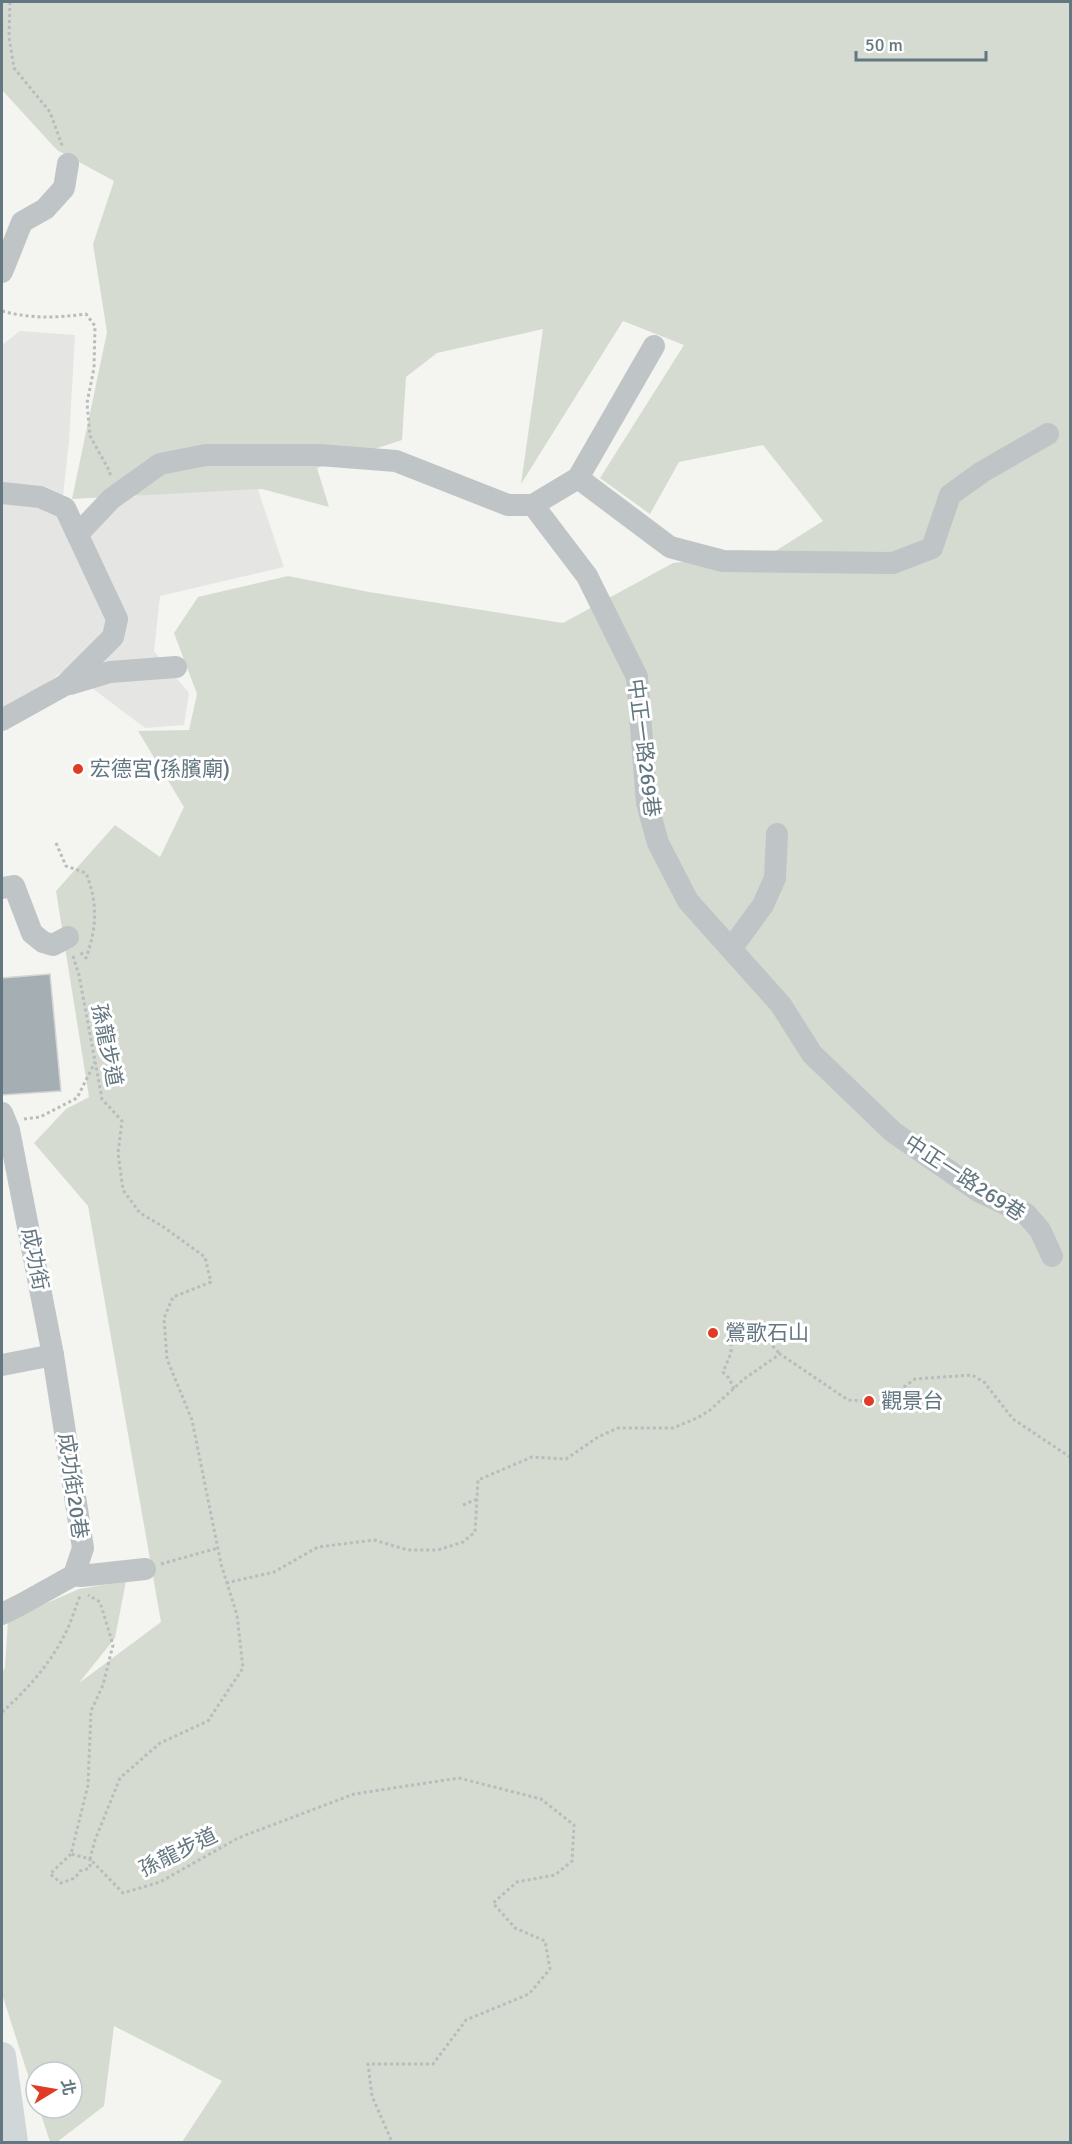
<svg xmlns="http://www.w3.org/2000/svg" width="1072" height="2144" font-family="Signika,'Noto Sans TC',sans-serif">
<rect width="100%" height="100%" fill="#f4f4f0"/>
<!-- built -->
<path fill="#e5e5e4" d="M20,331L75,335L69,441L60,524L177,481L254,478L284,567L160,596L154,651L189,693L184,725L145,728L67,669L2,713V345Z"/>
<!-- green -->
<path fill="#d6dbd1" d="M2,2H1070V2142H182L222,2081L114,2026L104,2106L57,2142H50L39,2108H72V2072H36V2100L2,1994V1674L5,1667L8,1620L79,1589L126,1581L115,1638L79,1683L161,1622L88,1206L34,1143L66,1109L89,1097L56,891L115,825L160,857L184,807L138,731L189,730L197,694L174,633L198,597L288,576L369,592L563,623L673,563L774,552L823,521L763,445L679,462L650,514L600,478L684,345L623,321L521,484L543,329L437,353L406,377L402,440L317,468L329,507L262,489L72,499L107,332L93,244L114,181L57,150L2,90Z"/>
<!-- building -->
<path fill="#a5afb3" stroke="#d5d5d3" stroke-width="1.5" d="M50,974L61,1091L2,1095V978Z"/>
<g fill="none" stroke-linecap="round" stroke-linejoin="round">
<!-- path -->
<g stroke="#b9bcbd" stroke-width="3" stroke-dasharray="3 3" stroke-linecap="butt">
<path d="M10,2L9,37L14,68L50,112L63,148"/>
<path d="M2,311C31,319 56,318 86,314L95,326L94,368L87,403L90,436L110,472V476"/>
<path d="M56,843L66,866L86,873C98,904 97,927 86,958L79,951"/>
<path d="M73,956L79,975L102,1099L122,1121L118,1153L123,1190L140,1213L162,1226L205,1257L211,1282L173,1297L164,1318L167,1359L192,1420L221,1564L237,1615L243,1668L208,1721L160,1743L120,1778L95,1840L90,1859L123,1893L160,1882L238,1838L354,1794L459,1778L541,1799L574,1825L572,1861L555,1875L517,1882L493,1903L515,1928L545,1941L550,1969L529,1994L466,2020L433,2064H368L372,2096L392,2142"/>
<path d="M24,1119L40,1117L77,1098L95,1062"/>
<path d="M734,1389L729,1378L723,1372L731,1353L732,1334C756,1320 765,1339 780,1354"/>
<path d="M463,1505L477,1499"/>
<path d="M161,1564L218,1548"/>
<path d="M226,1583L274,1572L318,1547L374,1540L408,1550H438L463,1542L475,1532L478,1480L532,1457L566,1459L598,1437L618,1428H673L697,1418L709,1411L744,1379L780,1354L848,1400L883,1402L915,1379L972,1375L984,1382L1013,1419L1070,1457"/>
<path d="M2,1712C27,1690 51,1663 66,1632C72,1620 75,1608 80,1596"/>
<path d="M71,1854L50,1874L61,1883L75,1878L80,1871L90,1868V1859L71,1854L88,1785L91,1711L103,1685L113,1645L100,1602L88,1595"/>
</g>
<!-- minor -->
<g stroke="#bfc4c6" stroke-width="22">
<path d="M2,272L22,222L45,209L64,188L68,164"/>
<path d="M578,478L670,547L723,561L893,563L932,548L950,495L982,472L1048,434"/>
<path d="M2,493L40,497L65,508L117,619L113,637L65,685L2,720"/>
<path d="M533,505L578,478L654,346"/>
<path d="M78,534L111,499L160,464L206,455H319L396,461L508,505H533L587,576L637,677L647,803L658,843L688,901L781,1005L812,1054L893,1132L978,1191L1026,1214L1040,1230L1052,1256"/>
<path d="M70,684L110,672L176,667"/>
<path d="M2,888L14,886L32,933L43,942L53,945L68,937"/>
<path d="M731,949L763,905L775,878L777,834"/>
<path d="M2,1113L9,1130L53,1355L2,1365"/>
<path d="M74,1575L81,1576L145,1569"/>
<path d="M2,1614L22,1604L74,1575L83,1548L53,1355"/>
</g>
<!-- major -->
<path stroke="#d1d6d9" stroke-width="28" d="M2,2056L14,2142"/>
</g>
<!-- markers -->
<g fill="#e03b24" stroke="#fff" stroke-width="2">
<circle cx="78" cy="769" r="6"/>
<circle cx="713" cy="1333" r="6"/>
<circle cx="869" cy="1401" r="6"/>
</g>
<g text-anchor="middle" dominant-baseline="central" stroke-width="6" stroke-linejoin="round" paint-order="stroke">
<!-- street labels -->
<g font-size="21" fill="#637781" stroke="#fff">
<text transform="translate(644 748) rotate(83)">中正一路269巷</text>
<text transform="translate(107 1045) rotate(79)">孫龍步道</text>
<text transform="translate(965 1178) rotate(33)">中正一路269巷</text>
<text transform="translate(35 1259) rotate(79)">成功街</text>
<text transform="translate(73 1486) rotate(82)">成功街20巷</text>
<text transform="translate(178 1852) rotate(-26)">孫龍步道</text>
</g>
<!-- poi labels -->
<g font-size="21" fill="#637781" stroke="#fff" text-anchor="start">
<text x="90" y="769">宏德宮(孫臏廟)</text>
<text x="725" y="1333">鶯歌石山</text>
<text x="881" y="1401">觀景台</text>
</g>
</g>
<!-- border -->
<rect width="1072" height="2144" fill="none" stroke="#637781" stroke-width="6"/>
<!-- north arrow -->
<g transform="translate(54 2090) rotate(79)"><circle r="28" fill="#ffffff" stroke="#c1c9cd" stroke-width="1.5"/>
<path d="M0-4.5L10 22L0 15L-10 22Z" fill="#e03b24"/>
<text y="-9" font-size="16" font-weight="bold" text-anchor="middle" fill="#637781">北</text>
</g>
<!-- scale -->
<path d="M856 51v9h130v-9" fill="none" stroke="#637781" stroke-width="3"/>
<text x="865" y="51" font-size="18" fill="#637781" stroke="#ffffff" stroke-width="4.5" paint-order="stroke">50 m</text>
</svg>
